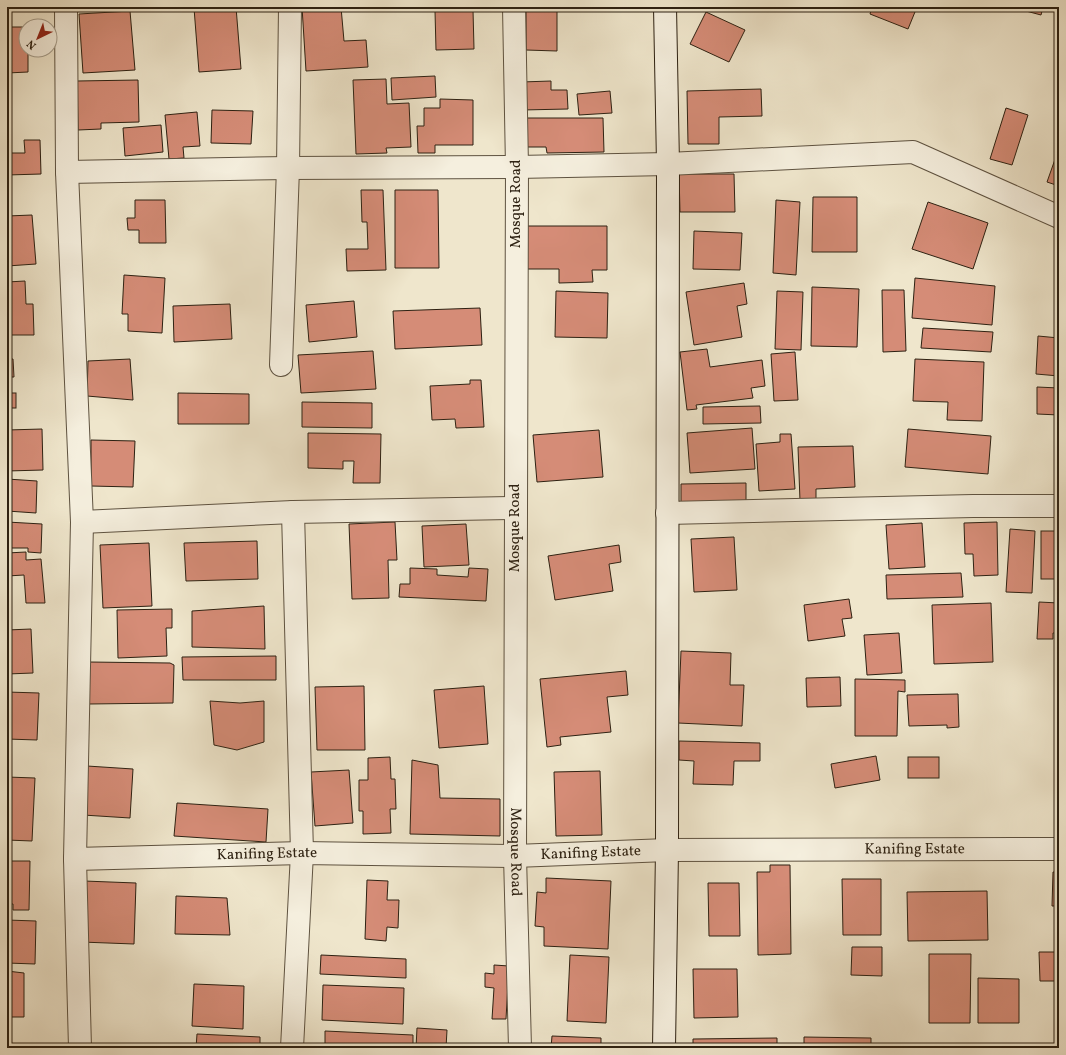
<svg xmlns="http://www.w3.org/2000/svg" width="1066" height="1055" font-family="Vollkorn,serif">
<rect width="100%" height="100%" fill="#efe6cc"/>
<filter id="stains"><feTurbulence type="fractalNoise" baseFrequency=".005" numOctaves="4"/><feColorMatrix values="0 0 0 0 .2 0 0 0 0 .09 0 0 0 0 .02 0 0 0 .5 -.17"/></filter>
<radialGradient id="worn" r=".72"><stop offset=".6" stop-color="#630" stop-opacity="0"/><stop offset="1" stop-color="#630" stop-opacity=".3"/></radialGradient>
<!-- building -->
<g fill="#d58c77" stroke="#2d2112">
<path d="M214,7H236L241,69L199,72L194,8Z"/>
<path d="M302,7H341L344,41L366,40L368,67L306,71Z"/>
<path d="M526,7H557V51L526,50Z"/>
<path d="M872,7H917L908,29L870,14Z"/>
<path d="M1011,7H1043L1041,15Z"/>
<path d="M473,10L474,49L436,50L435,11Z"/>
<path d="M130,11L135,70L83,73L79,14Z"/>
<path d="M706,12L745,30L729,62L690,44Z"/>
<path d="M7,27H26V50H28V72L7,73Z"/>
<path d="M435,76L436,97L392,100L391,78Z"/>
<path d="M386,79L387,104L409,103L411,147L386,148L387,153L356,154L353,80Z"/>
<path d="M138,80L139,122L101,123V129L78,130L77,81Z"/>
<path d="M551,81V90H567L568,109L522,110L521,82Z"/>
<path d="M761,89L762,116L719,117V144H688L687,91Z"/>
<path d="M610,91L612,113L579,115L577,94Z"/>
<path d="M440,99L473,100V145H435V153H418L417,126H424V108H440Z"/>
<path d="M1006,108L1028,115L1012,165L990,159Z"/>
<path d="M212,110L253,111L251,144L211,143Z"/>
<path d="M197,112L200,146L183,147L184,158L169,159L165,115Z"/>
<path d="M527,118H603L604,152L547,153L546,147H527Z"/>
<path d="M161,125L163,152L125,156L123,128Z"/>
<path d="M24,140H40L41,174L7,175V153H25Z"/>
<path d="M1059,148V186L1047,182Z"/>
<path d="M679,174H734L735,212H680Z"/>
<path d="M361,190H383L386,270L347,271L346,249H368L367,222H362Z"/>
<path d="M395,190H438L439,268H395Z"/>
<path d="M813,197H857V252H812Z"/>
<path d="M135,200H165L166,243H139V230H128L127,218H135Z"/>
<path d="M776,200L800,202L796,275L773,273Z"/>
<path d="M928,202L988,223L973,269L912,249Z"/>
<path d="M32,215L36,264L7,266V216Z"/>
<path d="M517,226H607V270H592L593,282L559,283V269H517Z"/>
<path d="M694,231L742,233L740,270L693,269Z"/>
<path d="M124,275L165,278L162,333L128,331V314H122Z"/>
<path d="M915,278L995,286L992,325L912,318Z"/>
<path d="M25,281L26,304H33L34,335H11L10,316L7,317V282Z"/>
<path d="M744,283L747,304L737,306L742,337L694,345L686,292Z"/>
<path d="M812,287L859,289L857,347L811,346Z"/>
<path d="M882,290H904L906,351L883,352Z"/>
<path d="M556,291L608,293L607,338L555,337Z"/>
<path d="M777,291L803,292L801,350L775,349Z"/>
<path d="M354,301L357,337L309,342L306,305Z"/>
<path d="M230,304L232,339L174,342L173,306Z"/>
<path d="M480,308L482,345L395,349L393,311Z"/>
<path d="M923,328L993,332L991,352L921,348Z"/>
<path d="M1038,336L1059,338V376L1036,374Z"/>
<path d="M707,349L710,367L762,360L765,386L751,388L753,398L696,405L697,409L687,410L680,352Z"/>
<path d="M373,351L376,389L301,393L298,355Z"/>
<path d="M795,352L798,400L774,401L771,354Z"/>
<path d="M7,359H13L14,377H7Z"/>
<path d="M130,359L133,400L87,396L88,361Z"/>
<path d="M915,359L984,362L982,421L947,420L948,402L913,401Z"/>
<path d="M470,380H481L484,427L456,428L455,419L432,420L430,386L470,384Z"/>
<path d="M1037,387L1059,388V415L1037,414Z"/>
<rect x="7" y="393" width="9" height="15"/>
<path d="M178,393L249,394V424H178Z"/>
<path d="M302,402L372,403V428L302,427Z"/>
<path d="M760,406L761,423L703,424V407Z"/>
<path d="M752,428L755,469L690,473L687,433Z"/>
<path d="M42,429L43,470L7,471V430Z"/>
<path d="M908,429L991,436L988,474L905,467Z"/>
<path d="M599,430L603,477L537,482L533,435Z"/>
<path d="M308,433L381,434L380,483H353L354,461H343V469L308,468Z"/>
<path d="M780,434H791L795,489L759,491L756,444L780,442Z"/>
<path d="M91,440L135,441L133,487L91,486Z"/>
<path d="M853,446L855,487L816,489V500L800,501L798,447Z"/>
<path d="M7,479L37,481L36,513L7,511Z"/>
<path d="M746,483V507H681V484Z"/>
<path d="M7,522L42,524L41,553L28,552V548H7Z"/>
<path d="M395,522L397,560H388L389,598L352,599L349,524Z"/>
<path d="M997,522L998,575L974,576L973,554H965L964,523Z"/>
<path d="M922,523L925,567L889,569L886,525Z"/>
<path d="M466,524L469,565L424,567L422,526Z"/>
<path d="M1010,529L1035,531L1032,593L1006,592Z"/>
<rect x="1041" y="531" width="18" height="48"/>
<path d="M734,537L737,590L694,592L691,539Z"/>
<path d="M257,541L258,579L186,581L184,543Z"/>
<path d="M149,543L152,606L103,608L100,545Z"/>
<path d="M619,545L621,562L609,564L613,591L555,600L548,556Z"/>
<path d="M26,552V560L41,559L45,603H26L24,575L7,576V553Z"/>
<path d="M410,568L437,569V575L468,577L469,568L488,569L486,601L399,597L400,584H410Z"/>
<path d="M961,573L963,597L887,599L886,575Z"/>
<path d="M849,599L852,618L842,619L845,636L808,641L804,605Z"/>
<path d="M1039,602L1059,603V633H1053V639H1037Z"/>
<path d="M991,603L993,662L934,664L932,605Z"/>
<path d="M264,606L265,649L192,647V611Z"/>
<path d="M172,609V628H166L167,656L118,658L117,610Z"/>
<path d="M31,629L33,673L7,674V630Z"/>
<path d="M899,633L902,673L867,675L864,635Z"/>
<path d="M681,651L731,653L730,685H744L742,726L678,723Z"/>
<path d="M276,656V680H183L182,657Z"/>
<path d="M89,662L170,663L174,665L173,703L89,704Z"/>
<path d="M626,671L628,695L607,697L611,732L560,737L561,745L547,747L540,679Z"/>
<path d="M840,677L841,706L807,707L806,678Z"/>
<path d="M855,679L905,680V692L898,691L897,736H855Z"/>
<path d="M364,686L365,750H317L315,687Z"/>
<path d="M484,686L488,744L439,748L434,690Z"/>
<path d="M7,692L39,693L37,740L7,739Z"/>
<path d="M958,694L959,727L947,728V725L909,726L907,695Z"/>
<path d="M210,701L240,703L264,701V742L237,750L214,745Z"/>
<path d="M679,741L760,743V761H734L733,785L693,784L694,761L679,760Z"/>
<path d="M876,756L880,780L835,788L831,764Z"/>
<path d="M390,757L391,779H395L396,809H390L391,833L363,834V811H359V780H368V758Z"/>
<rect x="908" y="757" width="31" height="21"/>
<path d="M412,760L438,765L440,798L500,799V836L410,834Z"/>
<path d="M87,766L133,769L130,818L83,815Z"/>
<path d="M349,770L353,823L315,826L311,772Z"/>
<path d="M600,771L602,835L556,836L554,772Z"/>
<path d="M7,777L35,778L32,841L7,840Z"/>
<path d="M177,803L268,809L266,842L174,836Z"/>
<path d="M7,861H30L29,910H13V904H7Z"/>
<path d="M770,865H790L791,954L758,955L757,872H770Z"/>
<path d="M1053,872H1059V906H1052Z"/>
<path d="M546,878L611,881L608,949L544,946V927L535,926L537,892L546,893Z"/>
<path d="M842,879H881V935H843Z"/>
<path d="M367,880L388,881L387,900H399L398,928L387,927L386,941L365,939Z"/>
<path d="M84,881L136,883L134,944L81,942Z"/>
<path d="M708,883H739L740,936H709Z"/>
<path d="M987,891L988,940L908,941L907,892Z"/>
<path d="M176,896L227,898L230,935L175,934Z"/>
<path d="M7,920L36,921L35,964L7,963Z"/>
<path d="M852,947H882V976L851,975Z"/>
<path d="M1039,952H1059V981H1040Z"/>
<path d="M929,954H971L970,1023H929Z"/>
<path d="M321,955L406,959V978L320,974Z"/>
<path d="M570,955L609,957L606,1023L567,1021Z"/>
<path d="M494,965L509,966L506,1019H492L494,988L485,987V973L494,974Z"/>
<path d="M693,969H737L738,1017L694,1018Z"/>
<path d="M7,971L24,973V1017H7Z"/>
<path d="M978,978L1019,979V1023H978Z"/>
<path d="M194,984L244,986L243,1029L192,1026Z"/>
<path d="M323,985L404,988L403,1024L322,1020Z"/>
<path d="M417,1028L447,1030L446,1048H416Z"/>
<path d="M325,1031L413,1035V1048H325Z"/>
<path d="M197,1034L260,1037V1048H196Z"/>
<path d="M552,1036L601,1038V1048H551Z"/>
<path d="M804,1037L871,1038V1048H804Z"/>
<path d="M777,1038V1048H693V1039Z"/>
<path d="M114,1044L157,1046V1048H114Z"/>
</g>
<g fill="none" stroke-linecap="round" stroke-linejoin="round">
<defs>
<g id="street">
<path d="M66,7L67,172L82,522L75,859L80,1048"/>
<path id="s1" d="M514,7L517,167L515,856L520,1048"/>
<path d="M67,172L288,168L517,167L668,164L913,152L1059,217"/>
<path d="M281,365L288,168L290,7"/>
<path d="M667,513L973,506H1059"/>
<path d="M82,522L293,512L515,508"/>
<path id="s2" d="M75,859L302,853L515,856L667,850L1059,849"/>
<path d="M292,1048L302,853L293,512"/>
</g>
<path id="secondary" d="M664,1048L667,850L668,164L665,7"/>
</defs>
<!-- street casing -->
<use href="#street" stroke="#5e5240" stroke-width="24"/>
<!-- secondary casing -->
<use href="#secondary" stroke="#2d2112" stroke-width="24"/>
<!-- street -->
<use href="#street" stroke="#f5efde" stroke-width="22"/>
<!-- secondary -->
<use href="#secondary" stroke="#f5efde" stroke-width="22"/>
</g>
<g text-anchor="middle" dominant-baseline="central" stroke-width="4" stroke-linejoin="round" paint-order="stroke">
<!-- street labels -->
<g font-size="15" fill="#2d2112" stroke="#f5efde">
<text transform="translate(516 204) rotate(-90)">Mosque Road</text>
<text transform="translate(515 528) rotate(-90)">Mosque Road</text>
<text stroke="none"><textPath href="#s2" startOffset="840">Kanifing Estate</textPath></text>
<text stroke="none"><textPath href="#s1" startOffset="845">Mosque Road</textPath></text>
<text stroke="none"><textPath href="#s2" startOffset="516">Kanifing Estate</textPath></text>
<text stroke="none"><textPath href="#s2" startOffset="192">Kanifing Estate</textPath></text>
</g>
</g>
<!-- margin -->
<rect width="1066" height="1055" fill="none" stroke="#efe6cc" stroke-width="24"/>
<rect x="8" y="8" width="1050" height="1039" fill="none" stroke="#2d2112" stroke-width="2"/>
<rect x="12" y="12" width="1042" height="1031" fill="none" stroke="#2d2112"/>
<!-- north arrow -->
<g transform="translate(38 38) rotate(223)"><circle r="19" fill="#f5efde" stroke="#a59d8c"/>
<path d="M0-3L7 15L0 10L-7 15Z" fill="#8f2418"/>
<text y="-6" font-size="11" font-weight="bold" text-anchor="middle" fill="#2d2112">N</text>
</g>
<rect width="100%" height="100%" filter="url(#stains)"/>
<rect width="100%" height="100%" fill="url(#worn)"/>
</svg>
